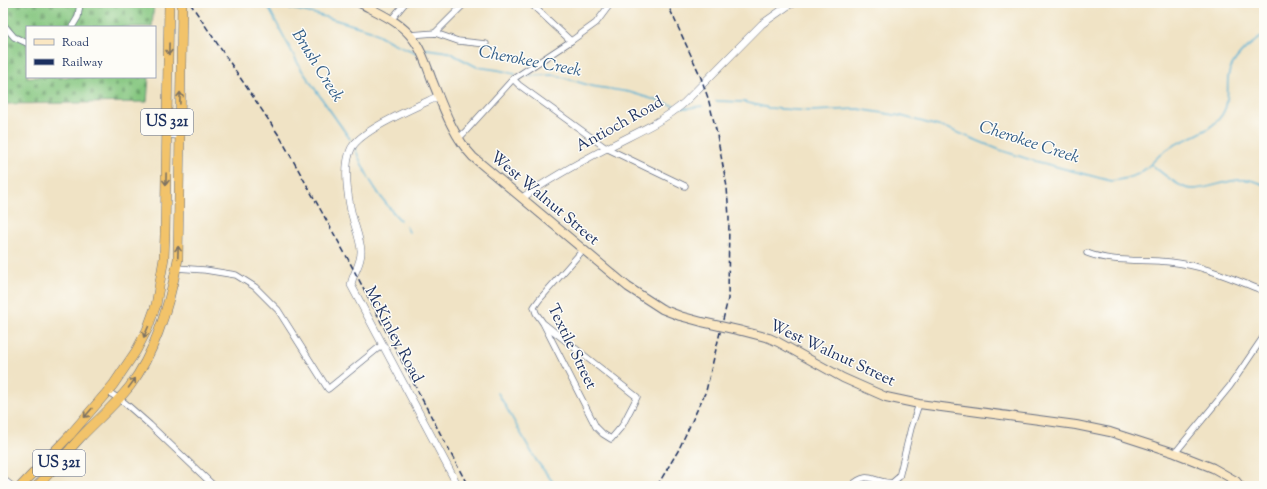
<svg xmlns="http://www.w3.org/2000/svg" width="1267" height="489" font-family="'Sorts Mill Goudy',serif">
<defs>
<pattern id="cemetery-stones" width="16" height="16" patternUnits="userSpaceOnUse"><rect width="16" height="16" fill="#84c67f"/><path d="M2 7V4a2 2 0 0 1 4 0v3zM10 15v-3a2 2 0 0 1 4 0v3z" fill="#6ba16b"/></pattern>
</defs>
<rect width="100%" height="100%" fill="#fdfcf7"/>
<filter id="ink" filterUnits="userSpaceOnUse"><feTurbulence type="fractalNoise" baseFrequency=".025" numOctaves="2"/><feDisplacementMap in="SourceGraphic" scale="8" xChannelSelector="R" yChannelSelector="G"/><feConvolveMatrix kernelMatrix="1 2 1 2 8 2 1 2 1" color-interpolation-filters="sRGB"/></filter>
<filter id="wash" filterUnits="userSpaceOnUse"><feTurbulence type="fractalNoise" baseFrequency=".012" numOctaves="4" result="noise"/><feDisplacementMap in="SourceGraphic" scale="16" xChannelSelector="R" yChannelSelector="G"/><feGaussianBlur stdDeviation="0.9" result="paint"/><feColorMatrix in="noise" values="0 0 0 0 0 0 0 0 0 0 0 0 0 0 0 0 0 1.4 0 .05"/><feComposite in="paint" operator="in"/></filter>
<g filter="url(#wash)">
<rect width="100%" height="100%" fill="#f0e3c5"/>
<!-- cemetery -->
<path fill="url(#cemetery-stones)" stroke="#507a6e" d="M3,3H154L152,27H27V77H149L147,102L3,104Z"/>
<g fill="none" stroke-linecap="round" stroke-linejoin="round">
<!-- stream -->
<g stroke="#56b0d4" stroke-width="1.5">
<path d="M266,3L315,14L370,30L393,43L417,53H419"/>
<path d="M266,3L301,69L350,139"/>
<path d="M424,50L427,49L448,52L477,67L498,70L515,74"/>
<path d="M521,76L555,75L591,86L629,92L675,106"/>
<path d="M716,101L744,102L769,108L810,111L858,109L901,116L949,129L1000,150L1031,160L1111,181C1120,180 1129,178 1138,174C1149,168 1156,157 1166,150C1185,137 1215,133 1225,109C1229,99 1227,88 1228,78C1230,59 1249,45 1264,35"/>
<path d="M682,108H688L702,106"/>
<path d="M355,148C366,177 379,197 400,220"/>
<path d="M1151,164C1162,173 1173,183 1186,188C1189,189 1192,189 1195,189C1219,187 1241,172 1264,185"/>
<path d="M406,226L409,232"/>
<path d="M498,393L536,460L556,486"/>
</g>
</g>
</g>
<g filter="url(#ink)">
<g fill="none" stroke-linecap="round" stroke-linejoin="round">
<defs>
<g id="minor">
<path d="M530,3L571,41"/>
<path d="M391,20L405,3"/>
<path d="M3,24L14,37L27,43"/>
<path d="M72,27L78,17L80,3"/>
<path d="M435,33L465,3"/>
<path d="M410,35L435,33L458,41L486,44"/>
<path d="M513,79L519,85L606,148L685,186"/>
<path d="M167,135L179,136"/>
<path d="M458,139L465,132L513,79L571,41L596,23L611,3"/>
<path d="M1087,253C1113,263 1142,259 1170,262C1203,265 1233,279 1264,291"/>
<path d="M176,268L205,270L236,275L255,287L278,310L328,389L382,345"/>
<path d="M543,323L637,397L622,426L611,439L603,434L596,427L543,323L536,313L534,307L539,300L583,250"/>
<path d="M107,391L125,403L150,425L214,486"/>
<path d="M1175,453L1230,386L1264,336"/>
<path d="M3,479L12,486"/>
<path d="M851,486C868,470 872,482 892,483L899,477L911,428L919,404"/>
</g>
<g id="tertiary">
<path d="M439,96C418,106 360,130 351,149C344,164 347,190 350,206C352,220 360,237 361,250C362,264 353,272 351,285L458,486"/>
<path d="M522,198C549,179 578,163 607,148C633,134 661,123 684,103L762,24L789,5L795,3"/>
</g>
<g id="secondary">
<path d="M360,3C377,12 396,20 409,34C421,47 426,64 432,80C443,107 453,136 473,157L628,287L662,309L680,316L702,322"/>
<path d="M742,331L769,338L778,342L843,378L886,397L919,404L1076,425L1110,432L1175,453L1213,468L1236,481L1240,486"/>
</g>
<g id="trunk">
<path d="M21,486L70,435L113,385L136,351L147,330L156,305L164,258L165,234L169,3"/>
<path d="M37,486C53,471 65,454 80,438C96,421 115,405 130,386C157,350 170,302 178,259L182,3"/>
</g>
</defs>
<!-- minor casing -->
<use href="#minor" stroke="#666e82" stroke-width="7"/>
<!-- tertiary casing -->
<use href="#tertiary" stroke="#666e82" stroke-width="8"/>
<!-- secondary casing -->
<use href="#secondary" stroke="#666e82" stroke-width="10"/>
<!-- trunk casing -->
<use href="#trunk" stroke="#666e82" stroke-width="10"/>
<!-- minor -->
<use href="#minor" stroke="#fff" stroke-width="5.5"/>
<!-- tertiary -->
<use href="#tertiary" stroke="#fff" stroke-width="7"/>
<!-- secondary -->
<use href="#secondary" stroke="#fae7c3" stroke-width="8"/>
<!-- trunk -->
<use href="#trunk" stroke="#f2c36a" stroke-width="9"/>
<!-- rail -->
<g stroke="#1b2f5e" stroke-width="1.5" stroke-dasharray="6 3" stroke-linecap="butt">
<path d="M190,3L280,137L348,259L468,486"/>
<path d="M657,486L678,451L706,391L728,299L729,218L727,187L716,130L708,98L700,75L667,3"/>
</g>
<defs>
<path id="secondary-bridge" d="M702,322L742,331"/>
</defs>
<!-- secondary-bridge casing -->
<use href="#secondary-bridge" stroke="#666e82" stroke-width="10" stroke-linecap="butt"/>
<!-- secondary-bridge -->
<use href="#secondary-bridge" stroke="#fae7c3" stroke-width="8"/>
</g>
<!-- one-way arrows -->
<defs><path id="oneway-shaft" d="M-6 0H5M1.5-3L5.5 0L1.5 3" fill="none" stroke-width="1.6" stroke-linecap="round" stroke-linejoin="round"/></defs>
<g stroke="#7c7263">
<use href="#oneway-shaft" transform="translate(169 49) rotate(91)"/>
<use href="#oneway-shaft" transform="translate(180 98) rotate(-89)"/>
<use href="#oneway-shaft" transform="translate(166 179) rotate(91)"/>
<use href="#oneway-shaft" transform="translate(178 252) rotate(-88)"/>
<use href="#oneway-shaft" transform="translate(146 332) rotate(114)"/>
<use href="#oneway-shaft" transform="translate(132 383) rotate(-54)"/>
<use href="#oneway-shaft" transform="translate(88 413) rotate(131)"/>
</g>
</g>
<g text-anchor="middle" dominant-baseline="central" stroke-width="3" stroke-linejoin="round" paint-order="stroke">
<!-- shield labels -->
<g fill="#fdfcf7" stroke="#5f6c8c" stroke-width="1">
<rect x="141" y="109" width="52" height="26" rx="3"/>
<rect x="33" y="450" width="52" height="26" rx="3"/>
</g>
<g font-size="15" font-weight="bold" fill="#1b2f5e">
<text x="167" y="122">US 321</text>
<text x="59" y="463">US 321</text>
</g>
<!-- street labels -->
<g font-size="16" fill="#1b2f5e" stroke="#fdfcf7">
<text transform="translate(620 125) rotate(-29)">Antioch Road</text>
<text transform="translate(544 199) rotate(40)">West Walnut Street</text>
<text transform="translate(393 335) rotate(62)">McKinley Road</text>
<text transform="translate(571 347) rotate(64)">Textile Street</text>
<text transform="translate(832 354) rotate(25)">West Walnut Street</text>
</g>
<!-- water labels -->
<g font-size="17" font-style="italic" fill="#305c87" stroke="#fdfcf7">
<text transform="translate(530 62) rotate(11)">Cherokee Creek</text>
<text transform="translate(317 66) rotate(58)">Brush Creek</text>
<text transform="translate(1029 143) rotate(18)">Cherokee Creek</text>
</g>
</g>
<!-- margin -->
<rect width="1267" height="489" fill="none" stroke="#fdfcf7" stroke-width="16"/>
<!-- legend -->
<rect x="26" y="26" width="130" height="52" fill="#fdfcf7" stroke="#a3aaba"/>
<rect x="34" y="39" width="20" height="6" fill="#fae7c3" stroke="#a3aaba"/>
<text x="62" y="46" font-size="12" fill="#1b2f5e">Road</text>
<rect x="34" y="59" width="20" height="6" fill="#1b2f5e" stroke="#a3aaba"/>
<text x="62" y="66" font-size="12" fill="#1b2f5e">Railway</text>
</svg>
